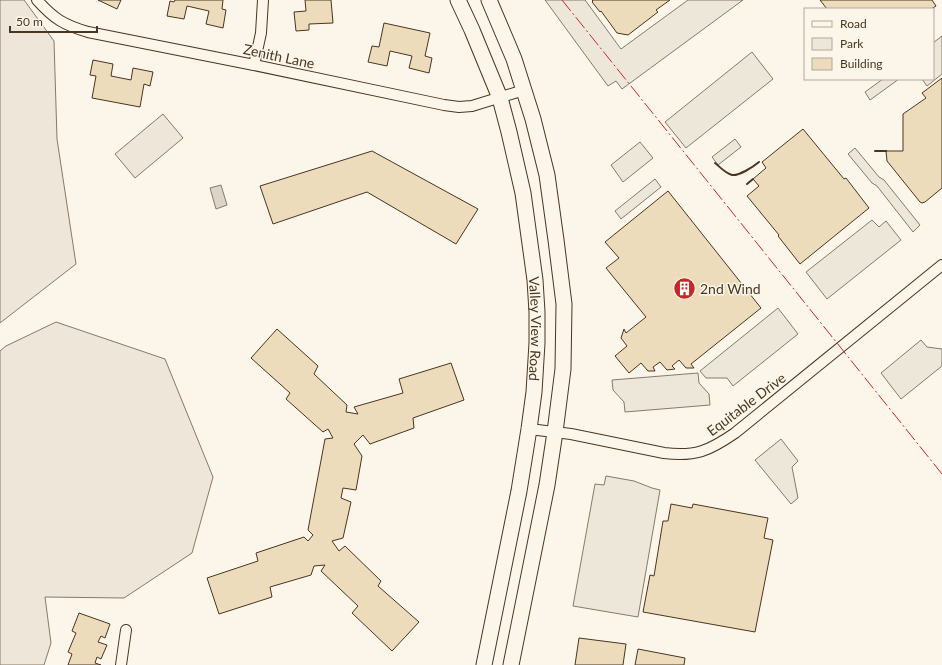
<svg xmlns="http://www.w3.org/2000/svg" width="942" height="665" font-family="Lato,sans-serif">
<rect width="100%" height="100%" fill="#fbf6e9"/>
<!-- green -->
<g fill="#ede6d9" stroke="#887966">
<path d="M0,0H24L54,41L57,139L76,264L0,323Z"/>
<path d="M163,114L183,138L135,178L115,154Z"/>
<path d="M56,322L165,359L213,477L192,553L124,598L45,597L51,643L44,665H0V351L6,346Z"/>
</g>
<!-- parking -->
<g fill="#ede7d9" stroke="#887966">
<path d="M545,0H585L621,49L688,0H743L622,89L616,81L608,86Z"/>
<path d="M942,36V74L927,86L922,79H933V43Z"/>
<path d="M752,52L773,79L686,148L665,122Z"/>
<path d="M883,79H899L870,100L865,92Z"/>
<path d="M735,139L741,147L718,165L712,157Z"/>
<path d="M640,142L653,158L623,182L611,165Z"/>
<path d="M855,148L879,177L884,180L920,225L913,232L877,186L872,183L848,154Z"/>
<path d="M655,179L661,187L621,219L615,211Z"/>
<path d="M872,220L879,227L886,221L901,240L827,299L806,272Z"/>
<path d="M778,308L798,334L733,386L727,378H706L700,371Z"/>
<path d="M921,340L927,347L942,349V366L901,399L881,373Z"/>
<path d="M698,373L699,383L709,394L710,405L625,412L624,402L613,390L612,380Z"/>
<path d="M781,439L798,461L792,467L798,498L791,504L755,460Z"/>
<path d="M606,476L634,481L652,488L660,490L638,617L573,606L595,484L604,485Z"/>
</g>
<!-- water -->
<path fill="#dcd4c6" stroke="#887966" d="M221,185L227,205L216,209L210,188Z"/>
<!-- building -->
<g fill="#ecdcbc" stroke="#4a3520">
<path d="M98,0H121L117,9Z"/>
<path d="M175,0H223L222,9L226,10L223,28L206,24L209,11L187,6L184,19L167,16L170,1L174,2Z"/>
<path d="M305,0H331L333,23L309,24V30L296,31L294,12L306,11Z"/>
<path d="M592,0H670L656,10L658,12L628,35L617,33L601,11L600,12L592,2L593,1Z"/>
<path d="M820,0H932L936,6L931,9H827Z"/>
<path d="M384,23L430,33L425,56L432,58L429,73L409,68L412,56L390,51L387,66L368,62L372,46L379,47Z"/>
<path d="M93,60L113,64L111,76L131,80L133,68L153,72L150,86L144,84L140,107L92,98L96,76L90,75Z"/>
<path d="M942,78V188L925,202L922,203L920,202L887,161L886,151H903V114L926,98L922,93Z"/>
<path d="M803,129L844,179L846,178L869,208L800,264L778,236L779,235L747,196L759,186L753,179L766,168L762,162Z"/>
<path d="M372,151L478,209L456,244L367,192L273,224L260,186Z"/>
<path d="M668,191L761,308L691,364L694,368H686L679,360L672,366L675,369L667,370L660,362L653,367L655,371H648L641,363L629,373L615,356L627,346L621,338L624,329L626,333L646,317L606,268L619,258L605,242Z"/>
<path d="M277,329L318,366L314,374L347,405L346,412L358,414L354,407L403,393L399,379L451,363L464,400L413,418L414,428L370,444L363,435L354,444L362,456L356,490L343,488L341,498L351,502L343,538L332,541L339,551L345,546L381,581L378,586L419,622L392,651L352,613L358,606L321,571L325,565L314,566L311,575L270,587L272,597L219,614L207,578L258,561L256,553L304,537L308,541L313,535L308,530L325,439L333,438L328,429L323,432L286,399L290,393L251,358Z"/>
<path d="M671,504L692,508L693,504L768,518L764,538L773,540L755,632L643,612L650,575L654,576L663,521H668Z"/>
<path d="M79,613L110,624L105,638L101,636L98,642L107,645L101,659L97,657L95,663L101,665H68L72,654L68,652L76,633L72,631Z"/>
<path d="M579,638L626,644L623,665H575Z"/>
<path d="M638,649L685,658L684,665H635Z"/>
</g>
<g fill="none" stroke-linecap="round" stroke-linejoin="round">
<defs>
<g id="street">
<path d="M37,0C54,19 64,25 88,32L254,65L444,105L459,107L472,106L524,90"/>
<path d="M254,65L261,33L263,0"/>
<path d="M529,429L571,434L664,453C695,457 709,451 735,433L942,265"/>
<path d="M121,665L126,630"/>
</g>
<g id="secondary">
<path id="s1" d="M458,0L472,30L500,98L509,132L523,193L535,280L537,312V343L534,392L529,429L519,491L484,665"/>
<path d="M489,0L514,59L533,119L547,175L556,240L564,304L563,369L555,432L547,485L511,665"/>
</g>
</defs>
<!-- street casing -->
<use href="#street" stroke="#4a3520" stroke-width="12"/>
<!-- secondary casing -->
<use href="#secondary" stroke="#4a3520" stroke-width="17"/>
<!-- street -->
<use href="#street" stroke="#fbf6e9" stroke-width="10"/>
<!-- secondary -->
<use href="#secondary" stroke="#fbf6e9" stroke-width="15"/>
<!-- wall -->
<g stroke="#4a3520" stroke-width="2">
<path d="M875,151H886"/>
<path d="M715,163C720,167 725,173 732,175C739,176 753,167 759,162"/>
<path d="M747,184L753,179"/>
</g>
<!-- power -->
<path stroke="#c62828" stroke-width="1" stroke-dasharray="14 3 2 3" stroke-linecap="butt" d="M562,0L942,474"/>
</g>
<!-- icons -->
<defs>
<symbol id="building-disc" viewBox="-11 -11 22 22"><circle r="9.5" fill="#c62828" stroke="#fbf6e9"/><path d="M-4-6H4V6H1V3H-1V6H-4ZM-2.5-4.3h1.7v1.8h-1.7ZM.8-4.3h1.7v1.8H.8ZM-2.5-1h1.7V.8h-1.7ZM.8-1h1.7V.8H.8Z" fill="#fff"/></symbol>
</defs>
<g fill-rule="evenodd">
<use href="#building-disc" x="672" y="276" width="25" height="25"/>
</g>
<g text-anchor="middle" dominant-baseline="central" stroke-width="3" stroke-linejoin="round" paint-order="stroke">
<!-- street labels -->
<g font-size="14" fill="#4a3520" stroke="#fbf6e9">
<text transform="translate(279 56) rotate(12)">Zenith Lane</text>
<text stroke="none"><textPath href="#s1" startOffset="341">Valley View Road</textPath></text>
<text transform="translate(746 404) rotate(-37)">Equitable Drive</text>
</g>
<!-- poi labels -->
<g font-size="14" fill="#4a3520" stroke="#fbf6e9" text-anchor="start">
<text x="700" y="288">2nd Wind</text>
</g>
</g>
<!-- legend -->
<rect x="804" y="8" width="130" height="72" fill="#fbf6e9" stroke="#b4a999"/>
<rect x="812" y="21" width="20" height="6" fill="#fbf6e9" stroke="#b4a999"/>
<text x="840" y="28" font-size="12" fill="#4a3520">Road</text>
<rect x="812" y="38" width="20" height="12" fill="#ede6d9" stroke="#b4a999"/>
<text x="840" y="48" font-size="12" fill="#4a3520">Park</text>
<rect x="812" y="58" width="20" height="12" fill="#ecdcbc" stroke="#b4a999"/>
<text x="840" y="68" font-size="12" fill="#4a3520">Building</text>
<!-- scale -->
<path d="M10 26v6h87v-6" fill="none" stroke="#4a3520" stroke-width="2"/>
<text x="16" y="26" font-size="12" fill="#4a3520" stroke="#fbf6e9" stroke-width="3" paint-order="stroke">50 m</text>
</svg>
